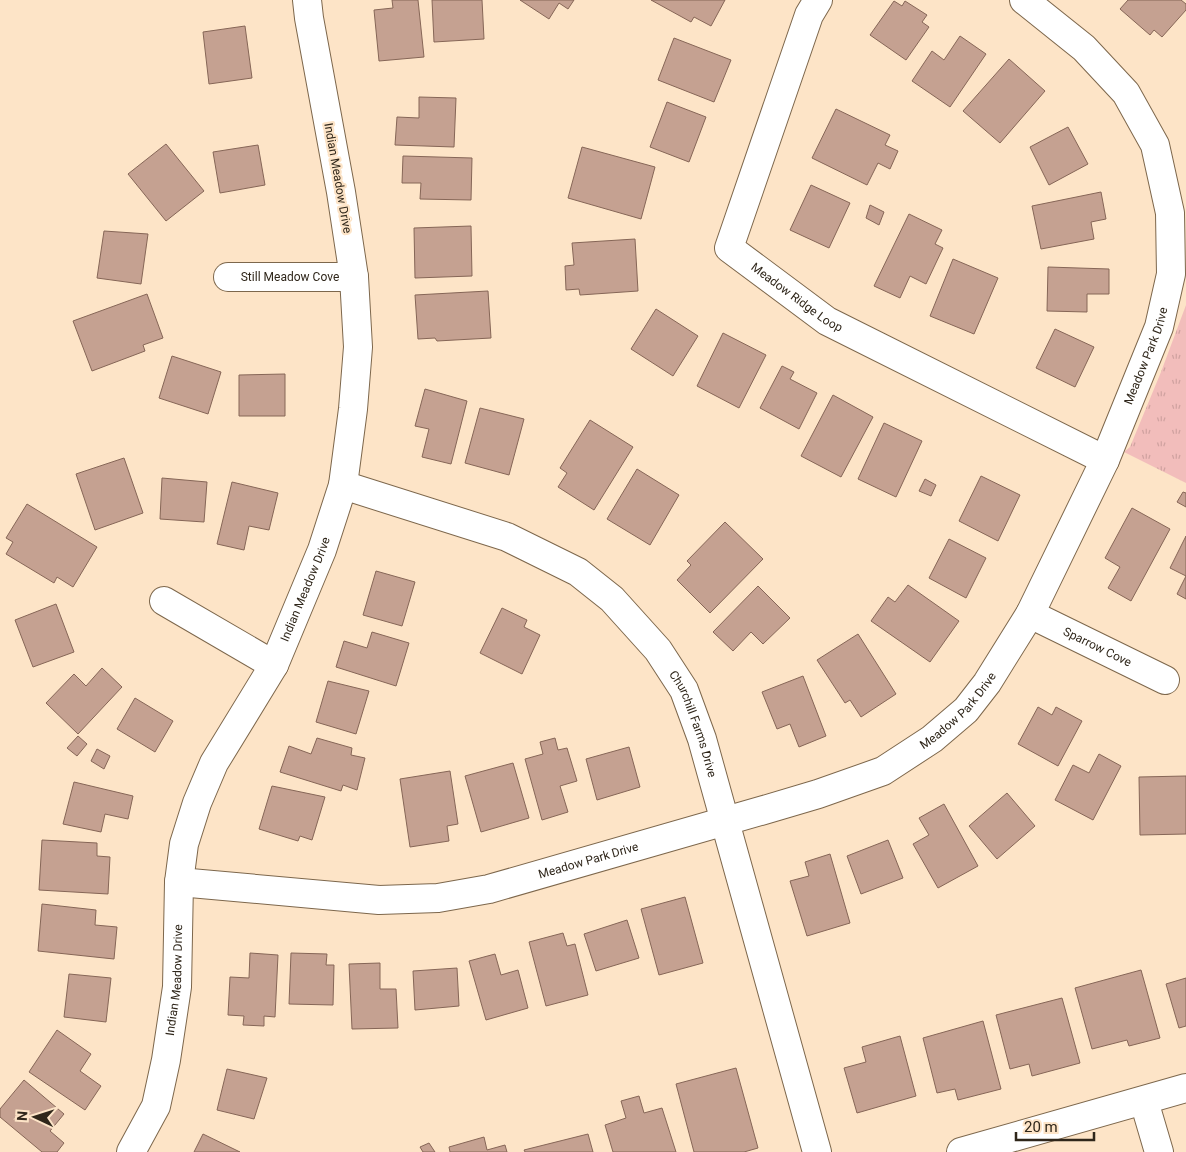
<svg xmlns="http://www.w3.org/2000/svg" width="1186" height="1152" font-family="Roboto,sans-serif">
<defs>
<pattern id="grass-tufts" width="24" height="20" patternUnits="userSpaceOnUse" patternTransform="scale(1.25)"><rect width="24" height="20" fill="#f2bdbb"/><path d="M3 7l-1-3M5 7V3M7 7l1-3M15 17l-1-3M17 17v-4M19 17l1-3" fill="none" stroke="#d0a2a0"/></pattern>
</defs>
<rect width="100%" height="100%" fill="#fde4c7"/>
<!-- grass -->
<path fill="url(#grass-tufts)" d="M1186,305V483L1124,452L1130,447L1161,372Z"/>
<!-- building -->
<g fill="#c5a191" stroke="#866657">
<path d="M392,0H418L424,57L379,61L374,10L393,8Z"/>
<path d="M432,0H482L484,39L434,42Z"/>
<path d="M520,0H574L568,9L559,3L549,19Z"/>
<path d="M651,0H725L711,26L694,17L691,22Z"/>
<path d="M1128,0H1181L1186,4V10L1162,37L1154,30L1150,35L1120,9Z"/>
<path d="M894,1L902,6L905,1L927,15L922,22L929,27L906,60L870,35Z"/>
<path d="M245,26L252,78L209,84L203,32Z"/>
<path d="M960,36L986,54L950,107L912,81L932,51L944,60Z"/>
<path d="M674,38L731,60L714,102L658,80Z"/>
<path d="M1009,59L1045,91L1000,143L963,111Z"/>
<path d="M419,97L456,98L454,147L395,145L397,117L419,118Z"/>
<path d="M667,102L706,117L689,162L650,147Z"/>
<path d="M836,109L890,135L885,145L898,151L890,169L878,163L867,185L812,158Z"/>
<path d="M1068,127L1088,164L1049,185L1030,147Z"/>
<path d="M166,144L204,191L166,221L128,174Z"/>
<path d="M258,145L265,185L220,193L213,152Z"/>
<path d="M582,147L655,167L641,219L568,198Z"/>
<path d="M403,156L472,158L471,200L420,199L421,183H402Z"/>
<path d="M811,185L850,203L829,248L790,230Z"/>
<path d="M1101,192L1106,219L1091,222L1094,239L1041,249L1032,206Z"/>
<path d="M870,205L884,212L879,225L866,218Z"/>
<path d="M909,214L942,230L935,244L943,248L926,284L910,276L900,298L874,286Z"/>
<path d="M471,226L472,276L415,278L414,228Z"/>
<path d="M104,231L148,234L141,284L97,278Z"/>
<path d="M635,239L638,291L580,295L579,289L566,290L565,266L574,265L572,243Z"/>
<path d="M953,259L998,278L974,334L930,316Z"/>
<path d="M1048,267L1109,269V294H1087V312L1047,311Z"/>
<path d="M488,291L491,338L437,341L435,338L418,339L415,295Z"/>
<path d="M147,294L163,338L143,345L145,351L92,371L73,321Z"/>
<path d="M656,309L698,336L673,376L631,349Z"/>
<path d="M1055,329L1094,347L1075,387L1036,368Z"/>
<path d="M723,333L766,355L739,408L697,386Z"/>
<path d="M172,356L221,372L208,414L159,398Z"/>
<path d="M782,366L794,372L790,379L817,393L799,429L760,408Z"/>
<path d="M285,374V416H239V375Z"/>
<path d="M425,389L467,401L451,464L422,457L429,429L415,426Z"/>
<path d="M833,395L873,417L841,477L801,456Z"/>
<path d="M480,408L524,419L509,475L465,463Z"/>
<path d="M590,420L633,447L594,510L558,487L567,473L560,468Z"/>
<path d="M884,423L922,441L896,497L858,479Z"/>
<path d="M124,458L143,513L95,530L76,474Z"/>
<path d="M637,469L679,495L650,545L607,519Z"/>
<path d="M981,476L1020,495L998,541L959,521Z"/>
<path d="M162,478L207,482L204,522L160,519Z"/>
<path d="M925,479L936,485L931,496L919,491Z"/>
<path d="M232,482L278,493L269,530L249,526L244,550L217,544Z"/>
<path d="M1183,492L1186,493V507L1177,502Z"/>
<path d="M27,504L97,547L73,587L57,577L54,583L6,554L13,542L6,538Z"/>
<path d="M1132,508L1170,529L1131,601L1108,588L1120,567L1105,558Z"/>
<path d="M725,522L763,559L710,613L677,580L691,565L687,561Z"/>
<path d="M1186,536V599L1177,594L1186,576L1170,568Z"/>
<path d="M949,539L986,558L966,598L929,578Z"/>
<path d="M376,571L415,582L402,626L363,615Z"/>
<path d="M908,585L959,621L930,662L871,621L888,597L895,602Z"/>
<path d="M758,586L790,618L763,644L751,632L733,651L713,632Z"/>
<path d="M56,604L74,652L33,667L15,620Z"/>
<path d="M502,608L527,620L524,627L540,635L522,674L480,653Z"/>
<path d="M372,632L409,643L396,686L336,667L344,641L367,648Z"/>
<path d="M858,634L896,694L861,717L850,700L845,703L817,660Z"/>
<path d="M102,668L122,687L78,734L46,703L74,674L86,686Z"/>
<path d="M803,676L826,736L799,747L790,724L777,729L762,692Z"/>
<path d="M328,681L369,691L356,734L316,722Z"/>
<path d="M135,698L173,721L155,752L117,729Z"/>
<path d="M1038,707L1052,715L1056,707L1082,721L1058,766L1018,744Z"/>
<path d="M78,736L87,744L77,756L67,748Z"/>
<path d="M317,738L352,748L351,755L365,758L357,790L343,785L341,791L280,772L289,746L311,754Z"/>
<path d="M555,738L558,750L567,748L577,781L560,786L568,812L542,820L525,759L543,754L540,742Z"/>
<path d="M629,747L640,787L597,800L586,759Z"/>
<path d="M97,749L110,756L104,769L91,761Z"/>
<path d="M1099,754L1121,766L1093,820L1055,800L1073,765L1089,773Z"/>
<path d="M513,763L529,818L481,832L465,776Z"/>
<path d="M450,771L458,824L447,826L449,841L410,847L400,779Z"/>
<path d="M1186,776V834L1140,835L1139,777Z"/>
<path d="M74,782L133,796L128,819L105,814L101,832L63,824Z"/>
<path d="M272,786L325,797L312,840L300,836L298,841L259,829Z"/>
<path d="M1007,793L1035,826L997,859L969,826Z"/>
<path d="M944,804L978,866L938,888L913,844L929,835L919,818Z"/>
<path d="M42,840L97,843V856L110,857L108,894L39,890Z"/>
<path d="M888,840L903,878L861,894L847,856Z"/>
<path d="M830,854L850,923L807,936L790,881L809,876L805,862Z"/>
<path d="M685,897L703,963L659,975L641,909Z"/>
<path d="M42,904L96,910L95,925L117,927L114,959L38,951Z"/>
<path d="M627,920L639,958L596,971L584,934Z"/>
<path d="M563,933L567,946L575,944L588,995L546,1006L529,942Z"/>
<path d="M250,953L278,955L275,1017L264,1016V1026L243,1025L244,1016L228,1015L230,977L249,978Z"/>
<path d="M291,953L327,954L326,965H334L333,1005L289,1004Z"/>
<path d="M495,954L501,975L518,970L528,1008L486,1020L469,961Z"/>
<path d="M380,963V989H396L398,1028L352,1029L349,964Z"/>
<path d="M457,968L459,1006L415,1010L413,971Z"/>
<path d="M1141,970L1160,1038L1129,1046L1127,1040L1092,1049L1075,988Z"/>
<path d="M69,974L111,978L106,1022L64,1017Z"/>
<path d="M1186,978V1026L1179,1028L1166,984Z"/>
<path d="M1062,998L1080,1063L1032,1076L1029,1064L1010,1069L996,1015Z"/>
<path d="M983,1021L1001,1089L958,1100L955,1089L937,1093L923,1038Z"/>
<path d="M57,1030L91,1054L80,1071L101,1086L85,1110L29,1072Z"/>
<path d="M900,1036L916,1096L857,1113L844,1068L866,1062L862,1047Z"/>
<path d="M736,1068L758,1148L744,1152H694L676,1084Z"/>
<path d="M227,1069L267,1078L254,1119L217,1110Z"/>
<path d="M24,1080L64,1114L50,1131L64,1143L57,1152H42L0,1117V1109Z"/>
<path d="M639,1096L644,1113L662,1108L676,1152H613L605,1125L626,1118L621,1101Z"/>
<path d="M203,1134L240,1152H194Z"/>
<path d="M588,1134L593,1152H525L524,1150Z"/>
<path d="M484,1137L487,1150L505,1145L507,1152H450L449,1147Z"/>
<path d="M429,1143L435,1152H423L420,1147Z"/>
</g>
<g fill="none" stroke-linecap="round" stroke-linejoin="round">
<defs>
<g id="minor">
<path id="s1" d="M818,0L809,15L729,248L827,321L1105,460"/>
<path id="s2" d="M228,277H354"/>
<path id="s3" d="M343,485L507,537L578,572L612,599L658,650L684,690L702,739L817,1152"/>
<path d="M164,601L274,665"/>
<path id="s4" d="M1030,614L1165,680"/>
<path id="s5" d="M179,882L379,900L438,898L489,889L764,810L818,794L883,771L932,739L966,710L987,683L1030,614L1105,460L1159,327L1171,274L1170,213L1155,145L1126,93L1084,48L1024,0"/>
<path d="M1144,1101L1159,1152"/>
<path id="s6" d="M131,1152L156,1106L166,1060L177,987L179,882L184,844L197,803L214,763L274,665L322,550L343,485L353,409L358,347L354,277L341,192L309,18L307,0"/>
<path d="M961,1152L1186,1088"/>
</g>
</defs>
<!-- minor casing -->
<use href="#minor" stroke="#7d674c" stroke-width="30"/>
<!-- minor -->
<use href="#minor" stroke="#fff" stroke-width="28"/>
</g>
<g text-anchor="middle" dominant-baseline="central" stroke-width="4.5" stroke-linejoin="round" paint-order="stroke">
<!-- street labels -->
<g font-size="12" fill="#2f261a" stroke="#fde4c7">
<text transform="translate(338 178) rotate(80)">Indian Meadow Drive</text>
<text stroke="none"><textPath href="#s2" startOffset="62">Still Meadow Cove</textPath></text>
<text stroke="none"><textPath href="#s1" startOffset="348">Meadow Ridge Loop</textPath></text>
<text stroke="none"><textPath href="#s5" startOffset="1225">Meadow Park Drive</textPath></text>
<text stroke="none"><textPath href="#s6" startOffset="600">Indian Meadow Drive</textPath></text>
<text stroke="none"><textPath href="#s4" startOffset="75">Sparrow Cove</textPath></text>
<text stroke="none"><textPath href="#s5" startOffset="820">Meadow Park Drive</textPath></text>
<text stroke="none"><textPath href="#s3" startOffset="446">Churchill Farms Drive</textPath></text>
<text stroke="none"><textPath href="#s5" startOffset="415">Meadow Park Drive</textPath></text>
<text stroke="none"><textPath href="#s6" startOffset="180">Indian Meadow Drive</textPath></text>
</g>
</g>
<!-- north arrow -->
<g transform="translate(35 1117) rotate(274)" stroke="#fde4c7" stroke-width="4" paint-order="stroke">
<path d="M0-4L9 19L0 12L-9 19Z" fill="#2f261a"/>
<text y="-8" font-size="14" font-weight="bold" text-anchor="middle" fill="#2f261a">N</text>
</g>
<!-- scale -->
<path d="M1016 1132v8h78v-8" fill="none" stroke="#2f261a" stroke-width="2.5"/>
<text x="1024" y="1132" font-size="15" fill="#2f261a" stroke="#fde4c7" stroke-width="4" paint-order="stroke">20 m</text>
</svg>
